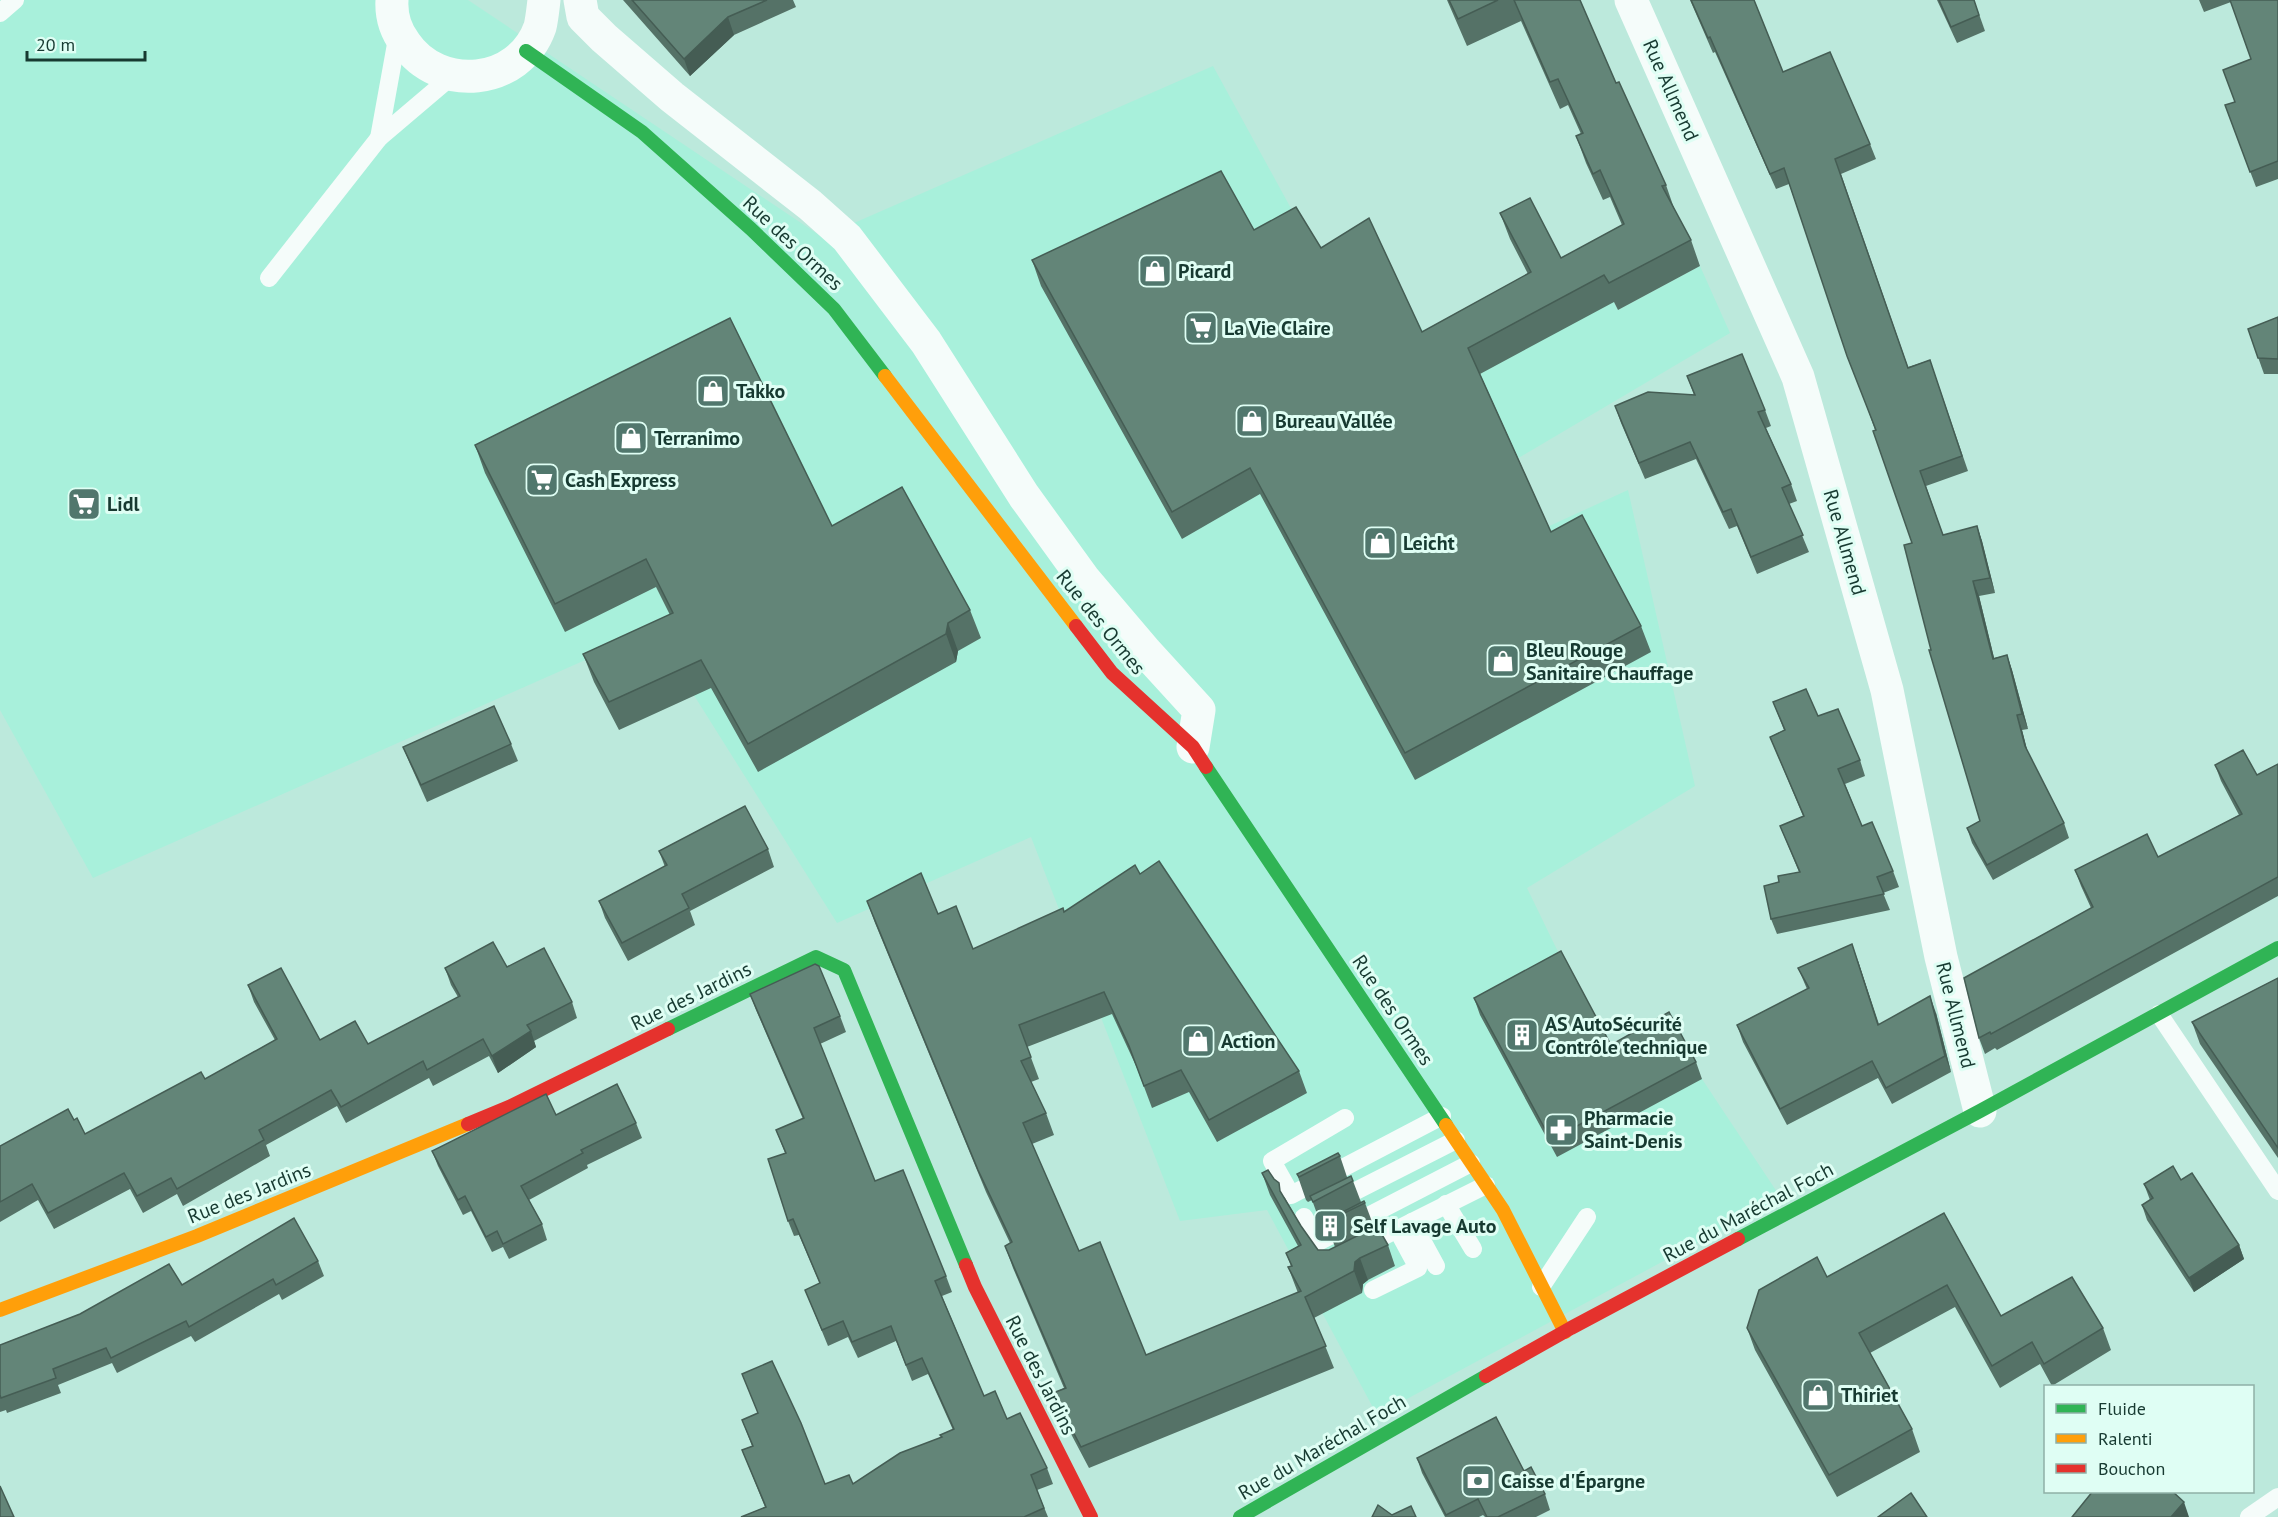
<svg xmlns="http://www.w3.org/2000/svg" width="2278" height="1517" font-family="'PT Sans',sans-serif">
<rect width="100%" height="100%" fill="#bce9dc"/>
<!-- built -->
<path fill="#a8f0db" d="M0,0H468L822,237L1213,66L1305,234L1355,314L1401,292L1437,356L1597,270L1618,310L1700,266L1730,333L1515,460L1545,528L1628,490L1695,786L1527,888L1612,1063L1675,1029L1702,1079L1781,1198L1377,1415L1267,1210L1180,1221L1031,837L837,923L653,630L93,878L0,710Z"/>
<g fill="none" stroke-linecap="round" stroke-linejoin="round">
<!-- lane -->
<g stroke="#f5fcfa" stroke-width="18">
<path d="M0,13L15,0"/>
<path d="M379,138L398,33"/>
<path d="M269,278L379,138L452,76"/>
<path d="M2159,1014L2278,1191"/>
<path d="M1345,1118L1272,1161L1291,1195L1442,1116"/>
<path d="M1336,1201L1456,1140"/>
<path d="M1446,1204L1473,1249"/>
<path d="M1304,1217L1318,1242L1471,1163"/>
<path d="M1412,1222L1436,1266"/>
<path d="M1362,1247L1486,1185"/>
<path d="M1541,1287L1587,1217"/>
<path d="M1373,1290L1418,1268L1397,1229"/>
<path d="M2249,1517L2278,1497"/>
</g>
<!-- street -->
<g stroke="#f5fcfa" stroke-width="33">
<path d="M392,0C391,16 396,31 405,43C439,93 519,86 540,27C542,19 543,8 544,0"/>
<path d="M580,0L583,17L604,38L672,97L810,205L847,238L926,342L1024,496L1084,579L1146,652L1199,710L1193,747"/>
<path d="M1631,0L1798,377L1887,690L1941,957L1980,1111"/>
</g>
<!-- fast -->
<g stroke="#30b455" stroke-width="14">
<path d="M526,51L642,132L751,229L834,309L885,376"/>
<path d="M1206,767L1446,1125"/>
<path d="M668,1029L816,957L844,970L966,1265"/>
<path d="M1738,1239L1980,1111L2278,948"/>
<path d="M1240,1517L1486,1376"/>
</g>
<!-- slow -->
<g stroke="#ff9f0a" stroke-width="14">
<path d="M885,376L1076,626"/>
<path d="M1446,1125L1503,1210L1565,1332"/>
<path d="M0,1310L197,1236L468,1124"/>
</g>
<!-- jam -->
<g stroke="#e5322d" stroke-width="14">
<path d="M1076,626L1112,673L1193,747L1206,767"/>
<path d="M468,1124L509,1107L668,1029"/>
<path d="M966,1265L975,1287L1091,1517"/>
<path d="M1486,1376L1571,1328L1738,1239"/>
</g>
</g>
<!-- wall -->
<g fill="#557267">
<path d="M623,0H793L796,7L734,35L690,76Z"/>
<path d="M1447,0H1580L1616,83L1666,185L1675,211L1691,240L1700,266L1618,310L1614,302L1480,374L1551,532L1641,626L1651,652L1415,780L1260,494L1182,539L1041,286L1032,260L1254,230L1321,248L1422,332L1528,274L1510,239L1500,213L1561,258L1622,225L1610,197L1603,200L1586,163L1576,136L1581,134L1568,105L1560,109L1521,21L1467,46Z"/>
<path d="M1690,0H1754L1783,72L1870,144L1876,159L1841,174L1908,367L1930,360L1968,471L1926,486L1943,535L1977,526L1982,541L1995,593L1979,596L1994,658L2007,655L2012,670L2028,729L2022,730L2028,753L2064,823L2069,838L1993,880L1972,843L1967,828L1980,821L1931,650L1912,543L1875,430L1789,184L1776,189L1715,52L1713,53Z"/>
<path d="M1937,0H1974L1985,31L1957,43Z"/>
<path d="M2199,0H2278V179L2256,187L2225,105L2235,102L2251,59L2231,2L2204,12Z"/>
<path d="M2278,317V374H2264L2248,329Z"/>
<path d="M1687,376L1765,410L1771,426L1766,428L1791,484L1797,501L1789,504L1809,552L1757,574L1737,526L1729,529L1696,459L1645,479L1621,423L1615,406L1694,395Z"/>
<path d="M475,445L832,526L970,610L981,638L958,651L956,662L758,772L711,688L619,730L594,682L583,654L670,615L656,587L565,632L485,473Z"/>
<path d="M1773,702L1818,716L1860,760L1865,776L1845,784L1862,826L1893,871L1899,887L1883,893L1890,910L1777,934L1771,919L1779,882L1799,872L1780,826L1803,816L1770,737L1784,730Z"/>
<path d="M511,744L518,761L427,802L410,764L403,747Z"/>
<path d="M2278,764V896L1997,1050L1995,1048L1985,1054L1979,1038L2091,908L2081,886L2075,870L2158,857L2239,815L2221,781L2215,765L2257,775Z"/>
<path d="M768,849L774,867L690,911L695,925L628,961L605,918L599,901L665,867L659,851Z"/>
<path d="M1140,874L1299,1071L1307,1093L1217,1142L1189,1092L1152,1108L1137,1068L1112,1014L1027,1047L1039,1079L1031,1082L1046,1113L1054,1135L1032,1144L1079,1251L1146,1355L1298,1293L1288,1267L1291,1266L1286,1253L1298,1246L1270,1195L1262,1173L1285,1198L1301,1226L1318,1250H1329L1335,1247L1327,1225L1323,1227L1320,1222L1312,1200L1308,1202L1306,1200L1297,1174L1340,1156L1347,1177L1353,1181L1361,1202L1365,1203L1374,1227L1388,1245L1395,1266L1368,1280L1363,1284L1362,1293L1314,1318L1334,1368L1089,1468L1061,1415L1053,1393L1064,1388L1013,1268L1005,1246L1010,1243L986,1192L875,923L867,901L938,914L973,949L1064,912Z"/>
<path d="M1858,961L1879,1024L1936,1013L1951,1072L1892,1104L1878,1078L1787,1125L1743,1042L1737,1025L1807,989L1798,968Z"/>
<path d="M507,967L572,1002L577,1018L534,1041L536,1047L498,1073L489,1056L433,1086L429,1078L346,1123L337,1106L266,1145L270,1156L183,1206L177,1194L143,1213L130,1189L54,1229L38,1200L0,1222V1146L85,1134L205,1079L275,1040L254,1002L248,985L320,1040L368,1044L458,997L451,985L445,968Z"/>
<path d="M2278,978V1158L2200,1044L2192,1022Z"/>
<path d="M750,994L840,1016L846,1032L820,1044L875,1181L946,1276L952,1292L942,1296L984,1396L1007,1419L1047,1468L1053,1484L1037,1490L1048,1517H741L765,1507L742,1450L752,1446L742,1420L758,1413L742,1374L825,1484H853L941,1437L953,1430L928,1374L912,1381L896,1341L858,1358L848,1337L828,1346L805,1290L820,1284L799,1235L794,1236L788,1221L785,1153L776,1130L803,1119L756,1010Z"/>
<path d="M1474,998L1611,1045L1696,1062L1702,1079L1557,1157L1480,1015Z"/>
<path d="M556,1115L636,1123L642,1138L587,1165L588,1168L529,1200L542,1224L547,1240L509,1259L503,1247L492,1252L471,1211L463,1215L438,1166L432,1151Z"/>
<path d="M2181,1180L2239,1245L2244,1259L2194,1292L2147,1220L2142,1205L2150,1200L2144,1184Z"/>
<path d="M1944,1213L2001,1316L2103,1328L2111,1350L2052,1386L2040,1364L2000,1388L1955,1307L1870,1353L1912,1429L1920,1452L1837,1497L1755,1350L1747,1328L1827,1277Z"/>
<path d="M318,1261L324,1276L282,1300L279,1294L195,1342L191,1336L117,1373L112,1363L58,1385L61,1393L7,1413L6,1410L0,1412V1345L80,1314L182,1285Z"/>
<path d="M1417,1458L1524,1471L1545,1494L1550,1510L1536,1517H1485L1483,1515L1479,1517H1445L1422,1473Z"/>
</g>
<!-- shaded-wall -->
<g fill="#455d54">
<path d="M728,17L734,35L690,76L684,59Z"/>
<path d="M1977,526L1982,541L1995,593L1990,578Z"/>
<path d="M1973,581L1979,596L1998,674L1993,659Z"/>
<path d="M948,623L958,651L956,662L946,634Z"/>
<path d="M2007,655L2012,670L2028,729L2022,714Z"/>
<path d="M2017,715L2022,730L2030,762L2025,746Z"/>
<path d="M1852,944L1858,961L1884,1042L1878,1025Z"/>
<path d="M1930,996L1936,1013L1951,1072L1945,1056Z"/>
<path d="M531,1031L536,1047L498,1073L492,1056Z"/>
<path d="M2239,1245L2244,1259L2194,1292L2189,1278Z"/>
<path d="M1360,1258L1368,1280L1363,1284L1362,1293L1354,1271L1355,1262Z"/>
<path d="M2184,1502L2189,1517H2171Z"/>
</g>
<!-- building -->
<g fill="#638578" stroke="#455d54" stroke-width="1.5">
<path d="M632,0H767L728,17L684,59Z"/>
<path d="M1449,0H1498L1458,19Z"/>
<path d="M1514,0H1580L1616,83L1619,82L1666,185L1662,186L1691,240L1609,283L1604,275L1468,348L1551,532L1582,515L1641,626L1405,753L1250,468L1172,512L1032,260L1221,171L1254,230L1296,207L1321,248L1369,218L1422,332L1531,272L1500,213L1530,198L1561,258L1624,224L1600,170L1593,174L1576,136L1583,133L1558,79L1550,82Z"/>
<path d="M1691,0H1754L1783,72L1830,52L1870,144L1835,159L1908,368L1930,360L1962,456L1920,471L1943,535L1977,526L1990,578L1973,581L1993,659L2007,655L2022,714L2017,715L2025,746L2064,823L1987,865L1967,828L1980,821L1929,650H1931L1904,545L1912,543L1873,431L1876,430L1847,356L1784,168L1770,174L1710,37L1708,38Z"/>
<path d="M1939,0H1974L1979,15L1951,27Z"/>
<path d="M2230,0H2278V161L2250,172L2225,105L2235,102L2223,70L2251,59Z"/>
<path d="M2278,317V359L2258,358L2248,329Z"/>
<path d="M730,318L832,526L902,487L970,610L948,623L946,634L748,744L701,660L609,702L583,654L673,613L646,559L555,604L475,445Z"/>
<path d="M1742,354L1765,410L1758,412L1791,484L1782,488L1803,535L1751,557L1731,509L1723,512L1690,442L1639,463L1615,406L1648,392L1695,395L1687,376Z"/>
<path d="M1806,689L1818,716L1838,709L1860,760L1838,769L1862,826L1872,822L1893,871L1877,877L1884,894L1771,919L1764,886L1779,882L1778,876L1800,872L1780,826L1804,816L1770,737L1785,730L1773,702Z"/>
<path d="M494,706L511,744L421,785L403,747Z"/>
<path d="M2243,750L2257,775L2278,764V877L1991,1034L1990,1032L1979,1038L1964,978L2093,907L2075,870L2147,834L2158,857L2242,814L2215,765Z"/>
<path d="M745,806L768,849L682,894L689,908L622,943L599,901L667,865L659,851Z"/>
<path d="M1159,861L1299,1071L1209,1120L1181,1070L1144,1086L1129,1046L1104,992L1019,1025L1031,1057L1021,1061L1046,1113L1023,1123L1079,1251L1100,1242L1146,1355L1301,1291L1288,1267L1292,1266L1286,1253L1301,1245L1262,1173L1268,1170L1274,1179L1279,1183L1280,1191L1301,1226L1318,1250H1329L1377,1226L1388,1245L1360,1258L1355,1262L1354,1271L1305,1297L1326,1346L1081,1447L1053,1393L1066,1388L1005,1246L1012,1242L978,1170L867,901L921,873L938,914L956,906L973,949L1063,908L1064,912L1135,865L1140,874Z"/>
<path d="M493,942L507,967L544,948L572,1002L527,1025L531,1031L492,1056L483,1039L427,1070L423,1061L341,1107L331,1090L259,1130L264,1140L177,1189L171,1178L137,1196L124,1173L48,1213L32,1184L0,1202V1146L68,1109L74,1120L77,1118L85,1134L201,1072L205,1079L277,1039L248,985L281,968L320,1040L355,1021L368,1044L460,996L445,968Z"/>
<path d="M1852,944L1878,1025L1930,996L1945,1056L1886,1088L1872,1061L1780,1109L1737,1025L1809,988L1798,968Z"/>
<path d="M1561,951L1611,1045L1669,1012L1696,1062L1551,1140L1474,998Z"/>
<path d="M815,964L819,966L840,1016L814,1028L875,1181L903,1170L946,1276L935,1281L984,1396L995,1391L1007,1419L1020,1413L1047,1468L1031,1475L1044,1508L1024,1517H741L766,1507L742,1450L753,1446L742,1420L758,1413L742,1374L772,1361L801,1423L825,1484L849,1475L853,1484L900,1453L942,1437L940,1435L954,1429L922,1358L906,1365L891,1326L852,1342L843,1321L822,1330L805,1290L820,1283L793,1219L788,1221L768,1159L786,1153L776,1130L804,1118L750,994Z"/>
<path d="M2278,978V1148L2192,1022Z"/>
<path d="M617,1084L636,1123L581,1150L583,1153L521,1186L542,1224L503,1244L497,1231L486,1237L465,1196L458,1200L432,1151L546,1094L556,1115Z"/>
<path d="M1338,1153L1340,1156L1299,1177L1297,1174Z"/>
<path d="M2173,1166L2181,1180L2192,1173L2239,1245L2189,1278L2142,1205L2153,1198L2144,1184Z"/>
<path d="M1351,1176L1353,1181L1313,1202L1310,1196Z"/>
<path d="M1364,1201L1365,1203L1326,1222L1325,1221Z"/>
<path d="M1944,1213L2001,1316L2072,1277L2103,1328L2044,1364L2032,1342L1992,1366L1947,1285L1859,1333L1912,1429L1829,1475L1747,1328L1759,1290L1817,1257L1827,1277Z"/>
<path d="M294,1218L318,1261L276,1285L273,1279L189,1327L186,1321L111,1358L106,1348L53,1369L56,1378L1,1398L0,1395V1345L80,1314L169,1264L182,1285Z"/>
<path d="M1496,1417L1524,1471L1531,1467L1545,1494L1498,1517H1487L1478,1499L1446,1515L1417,1458Z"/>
<path d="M0,1486L14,1517H0Z"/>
<path d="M2093,1491H2172L2184,1502L2171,1517H2072Z"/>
<path d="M1911,1493L1927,1517H1878Z"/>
<path d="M1378,1505L1392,1515L1411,1506L1416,1517H1372Z"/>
</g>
<!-- icons -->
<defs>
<symbol id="shop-square" viewBox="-11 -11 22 22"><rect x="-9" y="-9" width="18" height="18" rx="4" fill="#51776d" stroke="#dffef4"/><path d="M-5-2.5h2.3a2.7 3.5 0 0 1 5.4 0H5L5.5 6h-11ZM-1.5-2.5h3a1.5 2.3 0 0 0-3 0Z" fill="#fff"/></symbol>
<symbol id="supermarket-square" viewBox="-11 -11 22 22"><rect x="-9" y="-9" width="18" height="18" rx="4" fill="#51776d" stroke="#dffef4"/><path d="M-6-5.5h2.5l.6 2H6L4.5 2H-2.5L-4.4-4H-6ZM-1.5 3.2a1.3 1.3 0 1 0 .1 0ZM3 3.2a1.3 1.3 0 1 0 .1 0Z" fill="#fff"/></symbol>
<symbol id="building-square" viewBox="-11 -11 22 22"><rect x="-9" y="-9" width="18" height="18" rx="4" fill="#51776d" stroke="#dffef4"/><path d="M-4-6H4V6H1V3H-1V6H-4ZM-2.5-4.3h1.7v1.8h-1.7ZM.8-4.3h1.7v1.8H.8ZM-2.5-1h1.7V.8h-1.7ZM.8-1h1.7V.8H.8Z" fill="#fff"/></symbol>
<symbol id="pharmacy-square" viewBox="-11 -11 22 22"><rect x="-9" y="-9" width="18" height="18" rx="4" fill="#51776d" stroke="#dffef4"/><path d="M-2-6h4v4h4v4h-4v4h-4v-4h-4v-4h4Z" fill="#fff"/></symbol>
<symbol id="bank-square" viewBox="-11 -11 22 22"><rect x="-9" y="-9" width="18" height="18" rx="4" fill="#51776d" stroke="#dffef4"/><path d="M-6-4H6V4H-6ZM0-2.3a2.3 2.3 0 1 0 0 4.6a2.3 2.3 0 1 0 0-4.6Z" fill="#fff"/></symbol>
</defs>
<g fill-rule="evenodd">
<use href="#shop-square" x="1136" y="252" width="38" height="38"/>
<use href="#supermarket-square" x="1182" y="309" width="38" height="38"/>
<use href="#shop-square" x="694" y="372" width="38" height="38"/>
<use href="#shop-square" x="1233" y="402" width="38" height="38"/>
<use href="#shop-square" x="612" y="419" width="38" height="38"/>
<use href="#supermarket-square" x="523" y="461" width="38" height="38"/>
<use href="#supermarket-square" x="65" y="485" width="38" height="38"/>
<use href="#shop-square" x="1361" y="524" width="38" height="38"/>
<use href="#shop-square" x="1484" y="642" width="38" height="38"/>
<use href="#building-square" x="1503" y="1016" width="38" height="38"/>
<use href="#shop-square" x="1179" y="1022" width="38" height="38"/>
<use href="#pharmacy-square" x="1542" y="1111" width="38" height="38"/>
<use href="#building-square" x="1311" y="1207" width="38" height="38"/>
<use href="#shop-square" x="1799" y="1376" width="38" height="38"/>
<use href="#bank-square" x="1459" y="1462" width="38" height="38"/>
</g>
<g text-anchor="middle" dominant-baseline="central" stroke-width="6" stroke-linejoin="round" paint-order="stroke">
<!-- street labels -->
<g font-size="20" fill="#173a31" stroke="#dffef4">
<text transform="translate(1671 90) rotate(66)">Rue Allmend</text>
<text transform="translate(793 243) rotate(43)">Rue des Ormes</text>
<text transform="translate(1845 542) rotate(74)">Rue Allmend</text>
<text transform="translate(1101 622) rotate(51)">Rue des Ormes</text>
<text transform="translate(691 996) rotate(-26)">Rue des Jardins</text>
<text transform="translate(1393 1010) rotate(56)">Rue des Ormes</text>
<text transform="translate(1956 1015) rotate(76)">Rue Allmend</text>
<text transform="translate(249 1193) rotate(-22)">Rue des Jardins</text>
<text transform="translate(1748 1212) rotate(-28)">Rue du Maréchal Foch</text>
<text transform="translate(1041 1375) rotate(63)">Rue des Jardins</text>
<text transform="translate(1322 1447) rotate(-30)">Rue du Maréchal Foch</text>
</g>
<!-- poi labels -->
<g font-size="20" font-weight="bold" fill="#173a31" stroke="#dffef4" text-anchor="start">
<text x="1178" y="271">Picard</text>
<text x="1224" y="328">La Vie Claire</text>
<text x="736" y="391">Takko</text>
<text x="1275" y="421">Bureau Vallée</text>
<text x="654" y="438">Terranimo</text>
<text x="565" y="480">Cash Express</text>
<text x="107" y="504">Lidl</text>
<text x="1403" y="543">Leicht</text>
<text x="1526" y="650">Bleu Rouge<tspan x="1526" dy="23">Sanitaire Chauffage</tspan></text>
<text x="1545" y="1024">AS AutoSécurité<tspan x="1545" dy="23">Contrôle technique</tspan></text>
<text x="1221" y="1041">Action</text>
<text x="1584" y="1118">Pharmacie<tspan x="1584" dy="23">Saint-Denis</tspan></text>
<text x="1353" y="1226">Self Lavage Auto</text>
<text x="1841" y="1395">Thiriet</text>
<text x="1501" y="1481">Caisse d'Épargne</text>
</g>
</g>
<!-- legend -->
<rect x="2044" y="1385" width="210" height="108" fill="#dffef4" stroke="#8fb0a6" stroke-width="1.5"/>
<rect x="2056" y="1404" width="30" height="9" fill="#30b455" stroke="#8fb0a6" stroke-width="1.5"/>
<text x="2098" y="1415" font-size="18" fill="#173a31">Fluide</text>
<rect x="2056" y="1434" width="30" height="9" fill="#ff9f0a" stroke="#8fb0a6" stroke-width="1.5"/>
<text x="2098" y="1445" font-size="18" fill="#173a31">Ralenti</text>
<rect x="2056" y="1464" width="30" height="9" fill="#e5322d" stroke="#8fb0a6" stroke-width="1.5"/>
<text x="2098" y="1475" font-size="18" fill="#173a31">Bouchon</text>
<!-- scale -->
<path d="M27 51v9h118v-9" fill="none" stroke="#173a31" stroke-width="3"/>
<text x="36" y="51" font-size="18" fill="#173a31" stroke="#dffef4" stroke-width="4.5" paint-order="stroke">20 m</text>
</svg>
